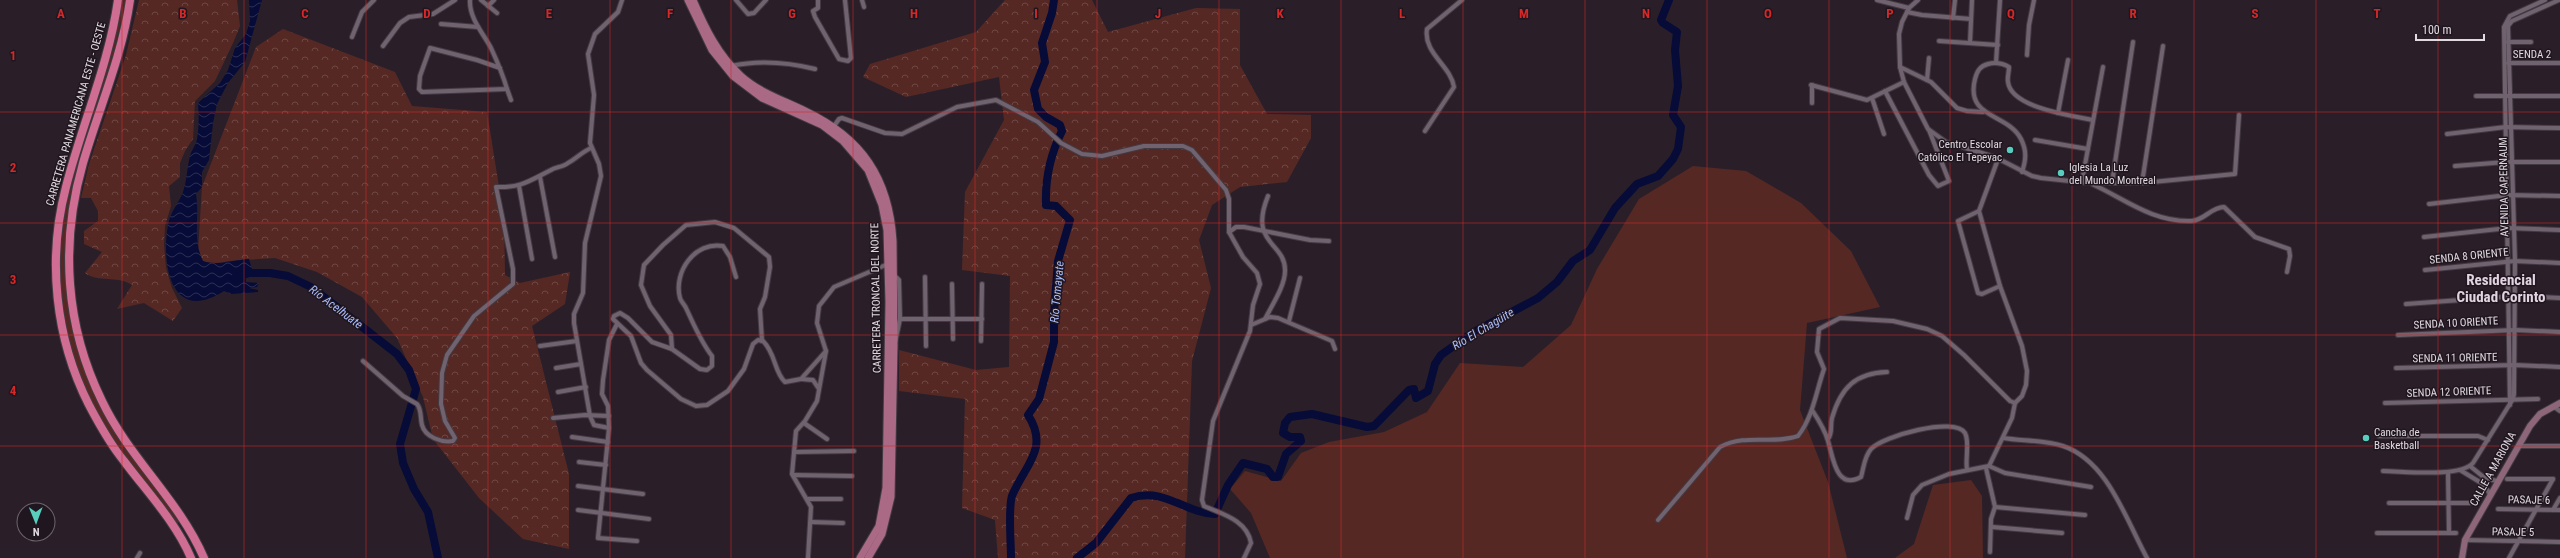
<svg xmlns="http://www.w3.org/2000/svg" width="2560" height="558" font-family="'Roboto Condensed',sans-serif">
<defs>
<pattern id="forest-crowns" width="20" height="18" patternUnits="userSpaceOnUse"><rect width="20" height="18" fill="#562824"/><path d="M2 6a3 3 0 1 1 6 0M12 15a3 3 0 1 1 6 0" fill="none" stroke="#6e4743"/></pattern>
<pattern id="water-waves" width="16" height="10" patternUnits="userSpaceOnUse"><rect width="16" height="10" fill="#070b37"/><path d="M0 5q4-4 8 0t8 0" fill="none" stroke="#2b2e54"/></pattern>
</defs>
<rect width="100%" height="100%" fill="#2a1f29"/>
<!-- green -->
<g fill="#562824">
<path d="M120,0H126L109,74L81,156L66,273L68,299L75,339L87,377L104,412L179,518L178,524C170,521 138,473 130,463C83,401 53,322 60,243C63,203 74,166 85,128C97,85 109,43 120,0Z"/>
<path d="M1693,166L1746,171L1801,203L1851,251L1880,307L1807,323L1800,410L1828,482L1847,558H1270L1251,513L1230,489L1245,471L1281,481L1301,453L1329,442L1384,432L1427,412L1460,363L1523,367L1571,325L1597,269L1639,199Z"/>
<path d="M1971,480L1982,496L1983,558H1895L1914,544L1933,485Z"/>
</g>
<!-- forest -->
<g fill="url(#forest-crowns)">
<path d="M139,0H237L240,26L233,43L215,81L195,101L193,139L185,151L180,163V177L169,186L171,206L165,226L164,245L166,268L172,288L182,308L173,321L144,303L117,309L132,285C117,275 99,283 85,273L102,252L84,244V231L98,221V211L91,198H81L89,164L126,55Z"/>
<path d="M1005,0H1092L1108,32L1196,8L1240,9V65L1267,114L1311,115V138L1287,182L1240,187L1212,205L1199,240L1211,288L1192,361L1185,558H998L995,520L962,508L965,399L899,391V350L976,370L1009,367L1010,276L962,270L965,192L1004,120L999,77L906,97L863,77L870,64L976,32Z"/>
<path d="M283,29L395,72L412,106L487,112L504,218L505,275L520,283L570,272L565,304L532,326L569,474V549L523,539L479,498L433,439L423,397L397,338L362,297L317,272L275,258L228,261L214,265L203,261L198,252L202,187L256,47Z"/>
</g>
<!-- water -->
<path fill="url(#water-waves)" d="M249,0H262L245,62L228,83L217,104L213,123L209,160L202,172V187L196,194C200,218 192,239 203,261C218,266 233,260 249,259L252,269L245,272L246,282L259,283L257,287L249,288L258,290V292L231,294L224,291C171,325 161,264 168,225C170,212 179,203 183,192C187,180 187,168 190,156C191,151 196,145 197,139C199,128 199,115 198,103L220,83L228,70L235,48L246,34L250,21Z"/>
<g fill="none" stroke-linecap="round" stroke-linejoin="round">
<!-- river -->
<g stroke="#070b37" stroke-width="8">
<path d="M235,278L249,273H270L288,276L311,287L397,354L409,370L416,389L400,444L403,463L414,489L428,512L438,558"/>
<path d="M1011,558C1011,544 1008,508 1012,496C1024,466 1050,449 1028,415L1039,399L1054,342V313L1058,261L1070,220L1056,206L1046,205C1045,178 1050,155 1062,131L1060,125L1046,117L1038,109L1034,90L1045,62L1042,43L1052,13L1054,0"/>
<path d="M1077,558L1096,543L1131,498C1165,487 1184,513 1215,514L1228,485L1243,463L1267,469L1273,477H1278L1286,454L1301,441L1300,437H1290L1283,433L1285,423L1290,417L1312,414L1367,427L1374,426L1409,390L1414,389L1416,398L1428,391L1435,364L1441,355L1472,333L1538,298L1557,282L1573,261L1590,250L1615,208L1637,184L1658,176L1673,159L1678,149L1681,127L1673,115L1678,86L1675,50L1677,32L1663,23L1661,20L1669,0"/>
</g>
<defs>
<g id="street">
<path d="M470,0C469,18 483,33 491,48C497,61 503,75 507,89L422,92L419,89L420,76L430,48L477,60L500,68"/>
<path d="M481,0L497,13"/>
<path d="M736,0L748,14L754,13L766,0"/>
<path d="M818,0V8L813,11L815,17L839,59L848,61L851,58L845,0"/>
<path d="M862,0L864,7"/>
<path d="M1877,0L1909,8"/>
<path d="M1918,0L1909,8L1902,22L1899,34L1900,67L1904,82L1928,129L1946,142L1995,157L2032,176L2041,178L2089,183H2142L2235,174L2239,115"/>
<path d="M488,6L494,0"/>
<path d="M1907,12L1922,15L1971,19"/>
<path d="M1953,18L1955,0"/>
<path d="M441,24L478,27"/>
<path d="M352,37L362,12L374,0"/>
<path d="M1939,41L1998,45"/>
<path d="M2508,42H2531"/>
<path d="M1970,43L1972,0"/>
<path d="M383,46L400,23L409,17L433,14L455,0"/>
<path d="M2027,55L2029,25L2034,0"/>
<path d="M1996,63L2000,0"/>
<path d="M2508,63H2560"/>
<path d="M731,66C759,60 787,62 815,69"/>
<path d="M1900,67L1931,82L1957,108L1967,111L1983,112"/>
<path d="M1927,80L1929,58"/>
<path d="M1811,85L1867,100L1904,82"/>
<path d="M1812,85V103"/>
<path d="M507,89L511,100"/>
<path d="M1885,91L1929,175L1938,186L1949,181L1929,130"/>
<path d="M2476,96H2560"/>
<path d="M1872,98L1884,134"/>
<path d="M2058,113L2068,60"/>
<path d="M834,126L839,119L842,118L885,133L902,134L957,107L996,100L1038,122L1061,143L1082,154L1102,156L1144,146H1183L1192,150L1226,190L1229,199V232L1243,257L1257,273L1260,284L1253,305L1250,331L1213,421L1202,500L1204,506C1222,514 1247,520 1251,543L1244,558"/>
<path d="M1425,131L1454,87C1451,66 1423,53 1427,29L1462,0"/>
<path d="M2447,134L2506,127L2560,128"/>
<path d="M2035,140L2088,149"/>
<path d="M2455,166L2506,162H2560"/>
<path d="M2022,172C2026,160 2027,151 2021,139C2008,113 1965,119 1975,79C1977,71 1980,66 1988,64C1996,62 2002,63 2009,67C2009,72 2007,78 2008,82C2011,108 2073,116 2093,120"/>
<path d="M540,177L555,257"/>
<path d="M2082,181L2103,67"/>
<path d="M2112,183L2133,42"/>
<path d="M2142,183L2163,46"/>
<path d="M2092,184C2125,199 2152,222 2191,221C2204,221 2211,207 2224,207L2255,237L2289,249L2290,256L2287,272"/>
<path d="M519,186L532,259"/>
<path d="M2429,204L2508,195L2560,196"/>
<path d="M1979,211L1958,221L1978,293L1982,294L2000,286"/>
<path d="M1229,232L1236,227H1244L1310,240L1329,241"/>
<path d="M2424,237L2508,228L2560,230"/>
<path d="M2425,270L2515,261L2560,263"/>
<path d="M894,275L899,280L900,319L895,343"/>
<path d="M736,277L730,257L723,246C695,241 673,272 680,298C681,302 685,305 686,308C694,325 701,342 712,356V366L707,370L700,369L672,349L652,342L628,318L620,313L614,316L613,319L631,336L641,363L647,370L681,399L696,406L707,405L728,391L744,369L753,344L758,340L763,341C776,354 774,372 785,382L801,379L826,351"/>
<path d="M925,277L926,346"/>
<path d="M952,284L953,339"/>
<path d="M2406,304L2515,296L2560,298"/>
<path d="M900,319H982"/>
<path d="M1265,319C1272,305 1285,286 1285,271C1286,242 1248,245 1268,196"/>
<path d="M1289,321L1300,278"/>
<path d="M617,324L609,340L603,380L602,394L608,406L609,428L598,538L637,541"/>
<path d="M1251,325L1270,317L1278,318L1332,341L1335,349"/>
<path d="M2398,335L2515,330L2560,332"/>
<path d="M981,341L982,284"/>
<path d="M540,346L577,341"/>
<path d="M672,349L671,335L650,306L641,285L644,265L663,245L686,225L715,222L734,228L769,257L770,267L765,297L760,309L762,341"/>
<path d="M363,361L403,396L417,404C422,410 420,418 422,425C425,437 442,443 453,441L455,438L445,421L441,404L442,373L447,355L474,316L513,284V269L496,187C521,188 529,181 551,170C556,167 563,167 568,163C577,158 582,152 591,148"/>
<path d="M556,368L581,364"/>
<path d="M2396,368L2515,365L2560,367"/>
<path d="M801,379L813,380L819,389"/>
<path d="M558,392L586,387"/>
<path d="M2385,403L2538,399"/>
<path d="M2510,405L2504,27L2510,16L2545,0"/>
<path d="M2553,406L2560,411"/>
<path d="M1812,410C1818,419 1825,430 1828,441C1833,457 1836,491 1861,477C1864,467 1864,457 1871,449C1883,436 1955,416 1965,433C1970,442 1965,459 1967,469"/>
<path d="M553,418L585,415L609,416"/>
<path d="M804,423L827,439"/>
<path d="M609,428L594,425L590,416L574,323V314L583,293L585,243L601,176L599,164L590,143L594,95L588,54L595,34L618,12L622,0"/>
<path d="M2379,436H2478L2488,440"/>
<path d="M572,437L608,442"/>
<path d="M2003,438C2022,441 2044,440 2063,446C2108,461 2126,520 2147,558"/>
<path d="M1828,439C1833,433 1830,425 1832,418C1841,387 1856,373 1887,372"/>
<path d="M2518,446H2560"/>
<path d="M794,452L854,451"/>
<path d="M579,462L606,465"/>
<path d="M1989,466L2005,473L2091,487"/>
<path d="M2470,466L2486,479L2498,481"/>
<path d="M1986,468L1995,507L1991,519L1990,552"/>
<path d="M2460,470L2483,484L2490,494"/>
<path d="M2383,471C2403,471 2460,478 2473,463L2513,399L2514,394L2515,261L2508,26L2512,21L2559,0"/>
<path d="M2448,472L2449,533"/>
<path d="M793,475L852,476"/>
<path d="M2507,479H2553"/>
<path d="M578,486L643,494"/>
<path d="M807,499H841"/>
<path d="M2389,503H2470"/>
<path d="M1995,507L2085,515"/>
<path d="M2498,509L2560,510"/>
<path d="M578,510L649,519"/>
<path d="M2553,510L2560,498"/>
<path d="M1907,518L1913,495L1922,485L1949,474L1989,466L2012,418L2015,403L2022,396L2026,385L2027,371L2022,346L2000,286L1979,211L1998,159"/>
<path d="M1658,520L1720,447C1747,433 1772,445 1798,436C1813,417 1816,392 1824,369L1817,352L1819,329L1840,318L1893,321L1927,329L1942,336L1964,355L2010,401L2015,403"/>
<path d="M811,522L843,523"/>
<path d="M1992,527L2062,533"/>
<path d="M2377,533H2456"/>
<path d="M2465,540L2560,542"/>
<path d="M137,558L140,553"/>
<path d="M808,558L811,507L792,474L796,431L805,421L817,401L826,351L817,323L819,306L834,287L888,264"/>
<path d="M2509,558L2553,479"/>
</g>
<path id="secondary" d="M2462,558L2465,540L2530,426L2540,414L2560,403"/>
<g id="primary">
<path d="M688,0L712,50L733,76L762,98L822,125L843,141L868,170L882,205L887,230L889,302L886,488L879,526L860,558"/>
<path d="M693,0C705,28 718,55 741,76C760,93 783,100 805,111C862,138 889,178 893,241L894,345L891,497L882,534L868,558"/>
</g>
<g id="highway">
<path d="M118,0C109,64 82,124 66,187C47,259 55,338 89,405C99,424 110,444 124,461C147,492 176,522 191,558"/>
<path d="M130,0C122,57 99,108 83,163C60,243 65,326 102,401C129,458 179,500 204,558"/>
</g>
</defs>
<!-- street casing -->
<use href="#street" stroke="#433b43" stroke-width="6"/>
<!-- secondary casing -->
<use href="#secondary" stroke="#433b43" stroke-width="8"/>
<!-- primary casing -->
<use href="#primary" stroke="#433b43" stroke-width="9"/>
<!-- highway casing -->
<use href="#highway" stroke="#433b43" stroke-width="10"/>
<!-- street -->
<use href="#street" stroke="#70636f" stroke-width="4"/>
<!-- secondary -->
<use href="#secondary" stroke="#8d667a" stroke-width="6"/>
<!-- primary -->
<use href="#primary" stroke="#aa6984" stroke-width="7"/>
<!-- highway -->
<use href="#highway" stroke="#d06d92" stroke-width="8"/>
</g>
<!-- grid -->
<path fill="none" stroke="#d62828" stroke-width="1" stroke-opacity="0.55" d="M122,0V558M244,0V558M366,0V558M488,0V558M610,0V558M731,0V558M853,0V558M975,0V558M1097,0V558M1219,0V558M1341,0V558M1463,0V558M1585,0V558M1707,0V558M1829,0V558M1950,0V558M2072,0V558M2194,0V558M2316,0V558M2438,0V558M0,112H2560M0,223H2560M0,335H2560M0,446H2560"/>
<!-- markers -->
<g fill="#59cebe" stroke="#20161f" stroke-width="1.5">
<circle cx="2010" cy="150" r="4"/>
<circle cx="2061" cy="173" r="4"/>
<circle cx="2366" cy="438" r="4"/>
</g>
<g text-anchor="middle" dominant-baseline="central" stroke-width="3" stroke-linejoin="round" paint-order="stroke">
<!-- street labels -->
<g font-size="11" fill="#e0d9df" stroke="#20161f">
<text x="2532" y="54">SENDA 2</text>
<text transform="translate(76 114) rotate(-74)">CARRETERA PANAMERICANA ESTE - OESTE</text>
<text transform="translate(2504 187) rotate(-91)">AVENIDA CAPERNAUM</text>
<text transform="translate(2469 256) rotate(-6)">SENDA 8 ORIENTE</text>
<text transform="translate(876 298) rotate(-91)">CARRETERA TRONCAL DEL NORTE</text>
<text transform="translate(2456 323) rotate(-3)">SENDA 10 ORIENTE</text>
<text transform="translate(2455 358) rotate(-1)">SENDA 11 ORIENTE</text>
<text transform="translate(2449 392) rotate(-2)">SENDA 12 ORIENTE</text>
<text transform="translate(2493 469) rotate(-61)">CALLE A MARIONA</text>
<text transform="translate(2529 500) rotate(1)">PASAJE 6</text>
<text transform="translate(2513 532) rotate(1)">PASAJE 5</text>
</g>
<!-- poi labels -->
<g font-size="11" fill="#e0d9df" stroke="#20161f" text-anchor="start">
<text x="2002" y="144" text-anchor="end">Centro Escolar<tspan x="2002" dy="13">Católico El Tepeyac</tspan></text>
<text x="2069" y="167">Iglesia La Luz<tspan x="2069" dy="13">del Mundo Montreal</tspan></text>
<text x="2374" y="432">Cancha de<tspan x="2374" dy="13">Basketball</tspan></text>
</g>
<!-- water labels -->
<g font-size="12" font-style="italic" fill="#a9bdfb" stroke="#20161f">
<text transform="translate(1057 292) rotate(-85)">Río Tomayate</text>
<text transform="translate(336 307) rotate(37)">Río Acelhuate</text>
<text transform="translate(1483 329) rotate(-31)">Río El Chagüite</text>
</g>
<!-- district labels -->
<g font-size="15" font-weight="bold" fill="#e2d4e1" stroke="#20161f">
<text x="2501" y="280">Residencial<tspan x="2501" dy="17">Ciudad Corinto</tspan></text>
</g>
</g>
<g font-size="13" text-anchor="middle" font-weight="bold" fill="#d62828" stroke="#20161f" stroke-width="3" stroke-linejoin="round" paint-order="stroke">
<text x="61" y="18">A</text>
<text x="183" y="18">B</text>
<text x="305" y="18">C</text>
<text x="427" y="18">D</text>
<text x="549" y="18">E</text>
<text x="670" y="18">F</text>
<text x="792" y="18">G</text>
<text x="914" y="18">H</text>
<text x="1036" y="18">I</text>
<text x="1158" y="18">J</text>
<text x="1280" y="18">K</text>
<text x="1402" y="18">L</text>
<text x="1524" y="18">M</text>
<text x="1646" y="18">N</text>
<text x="1768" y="18">O</text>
<text x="1890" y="18">P</text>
<text x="2011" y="18">Q</text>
<text x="2133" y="18">R</text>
<text x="2255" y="18">S</text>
<text x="2377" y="18">T</text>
<text x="13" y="60">1</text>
<text x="13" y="172">2</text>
<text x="13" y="284">3</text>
<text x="13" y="395">4</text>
</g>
<!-- north arrow -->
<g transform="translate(36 522) rotate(179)"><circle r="19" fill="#20161f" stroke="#6d646c"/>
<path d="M0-3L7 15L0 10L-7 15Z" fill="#59cebe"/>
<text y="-6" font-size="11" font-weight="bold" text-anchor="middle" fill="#e0d9df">N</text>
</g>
<!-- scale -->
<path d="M2416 34v6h68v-6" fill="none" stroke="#e0d9df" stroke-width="2"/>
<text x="2422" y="34" font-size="12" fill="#e0d9df" stroke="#20161f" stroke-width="3" paint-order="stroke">100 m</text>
</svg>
